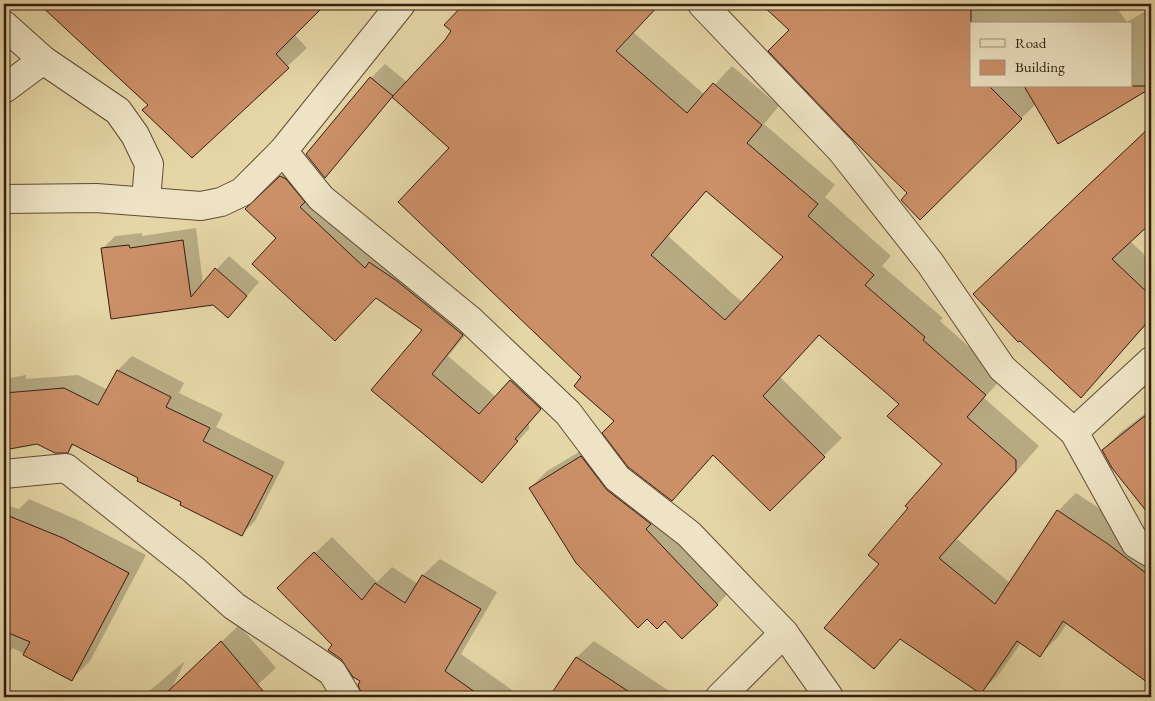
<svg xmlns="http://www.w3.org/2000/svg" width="1155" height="701" font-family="'EB Garamond',serif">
<rect width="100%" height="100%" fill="#e5d6a6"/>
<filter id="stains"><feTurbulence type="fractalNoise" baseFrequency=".004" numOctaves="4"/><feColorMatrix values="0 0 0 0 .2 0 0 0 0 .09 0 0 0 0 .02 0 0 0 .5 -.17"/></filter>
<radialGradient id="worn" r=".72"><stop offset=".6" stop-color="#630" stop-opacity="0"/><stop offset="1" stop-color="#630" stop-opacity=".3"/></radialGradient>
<!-- shadow -->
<g fill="#0003" fill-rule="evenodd">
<path d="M40,4H324L294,34L307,48L192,156L150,104Z"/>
<path d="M478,4H660L633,32L705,95L732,66L779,106L764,124L835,185L825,197L891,256L882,266L943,318L940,321L1003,377L984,398L1039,446L957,539L1010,583L1058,511L1076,493L1126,526L1151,545V667L1142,677L1067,623L1058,637L1040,655L1021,643L999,674L981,692L901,638L874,667L880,564L909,508L944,464L900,404L820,334L780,377L842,438L770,509L714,454L690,481L583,377L451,148L393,96L325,176L371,78L385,64L407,82ZM707,190L785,257L743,303L668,236Z"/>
<path d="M763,4H1114L1127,22L1151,8V86L1059,142L1036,104L920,218L909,193L791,30ZM971,24H1131V86H971Z"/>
<path d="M4,62L9,75L4,81Z"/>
<path d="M1151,127V221L1130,241L1151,261V330L1144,327L1081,396L992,276Z"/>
<path d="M298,159L321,184L480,317L448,356L496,397L528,363L558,391L529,423V429L482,481L373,390L424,330L376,296L278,238L264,192Z"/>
<path d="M196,228L203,284L229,256L259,282L241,303L228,316L213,303L112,318L102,249L115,236L142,233V236Z"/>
<path d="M132,356L184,383L179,393L223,414L216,427L285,462L255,521L241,535L75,444L67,452L37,443L4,449V379L26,375V379L78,375L108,390L118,370Z"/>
<path d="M1151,409V507L1147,510L1103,450L1121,432Z"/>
<path d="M599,440L734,587L717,605L530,488L547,471Z"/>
<path d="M29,499L80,521L146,555L90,661L72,679L13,648L4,656V504L19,509Z"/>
<path d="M332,537L377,582L392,567L418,584L423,575L440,559L497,592L461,654L522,697H373L362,691L361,681L333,645L295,572Z"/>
<path d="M239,625L276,668L244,697H142L185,661L171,690Z"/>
<path d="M594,641L678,697H550L577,657Z"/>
<path d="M4,692L9,697H4Z"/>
</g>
<!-- building -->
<g fill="#cc9069" stroke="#351d11" fill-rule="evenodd">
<path d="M39,4H326L276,54L289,68L192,158L142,110L148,105Z"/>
<path d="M464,4H660L616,51L687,113L713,83L762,125L747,143L818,204L808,216L874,275L865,285L925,337L923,340L986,395L967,417L1016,460V471L939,558L995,604L1057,510L1108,544L1151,577V685L1063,621L1040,657L1017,641L981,694L900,639L874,669L824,628L879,564L868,555L908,508L905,506L942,464L887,416L899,404L819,335L763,396L825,457L770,511L713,455L672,501L628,467L602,433L614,421L574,386L581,377L398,202L449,148L392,97L445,40L451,31L444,25ZM706,191L783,257L725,320L651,255Z"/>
<path d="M761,4H971V86H989L1022,119L920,220L901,200L907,193L848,135L768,51L789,30Z"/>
<path d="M370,77L393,96L325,178L306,154Z"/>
<path d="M1024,86H1151V88L1058,144Z"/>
<path d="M1151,126V223L1112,259L1151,296V318L1081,398L1020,341L1018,342L973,294Z"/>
<path d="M280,176L286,179L305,202L300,207L365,268L369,262L397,281L463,335L432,374L479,414L510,380L541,409L515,439L518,441L482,483L371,390L422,330L376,298L335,341L252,264L276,238L245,209Z"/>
<path d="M183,240L191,297L215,268L247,296L228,318L213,305L111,319L101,248L129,245L130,248Z"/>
<path d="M117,370L171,397L166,407L210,428L203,441L273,476L242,536L180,505L181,502L137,481L138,478L72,444L68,453H55L37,444L4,450V393L64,388L98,405Z"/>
<path d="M1151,411V517L1112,468L1102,450Z"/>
<path d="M581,456L607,490L651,524L646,529L718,605L682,639L665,621L657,629L647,619L638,628L576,563L529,488Z"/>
<path d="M4,514L63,538L129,573L72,681L23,655L30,642L4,631Z"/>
<path d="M314,552L362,600L375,583L405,603L422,575L481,609L445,671L482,697H363L358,685L360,681L353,677L341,659L328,650L332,645L277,588Z"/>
<path d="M221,641L268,697H162Z"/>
<path d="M576,657L637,697H549Z"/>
</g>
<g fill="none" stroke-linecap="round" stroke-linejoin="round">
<defs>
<g id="minor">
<path d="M702,4L841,150L930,263L1002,368L1074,432L1136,544L1151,553"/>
<path d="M4,25L43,60L118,111L135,135L149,164L146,200"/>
<path d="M4,89L43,60"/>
<path d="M283,151L321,198L469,319L568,413L617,478L689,534L784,633L829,697"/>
<path d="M4,199L96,198L201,206L221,202L242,192L283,151L401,4"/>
<path d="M1074,432L1151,361"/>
<path d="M4,474L66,468L194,570L234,606L332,672L347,697"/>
<path d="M720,697L784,633"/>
</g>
</defs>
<!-- minor casing -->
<use href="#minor" stroke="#614b36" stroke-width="30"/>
<!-- minor -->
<use href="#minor" stroke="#eee4c5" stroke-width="28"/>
</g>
<!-- margin -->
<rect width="1155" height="701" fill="none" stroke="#e5d6a6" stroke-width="20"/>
<rect x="5" y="5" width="1145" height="691" fill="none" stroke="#351d11" stroke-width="2.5"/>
<rect x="10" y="10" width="1135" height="681" fill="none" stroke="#351d11"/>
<!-- legend -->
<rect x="970" y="22" width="162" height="65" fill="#eee4c5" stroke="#a4947d"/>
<rect x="980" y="39" width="25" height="8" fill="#eee4c5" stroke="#a4947d"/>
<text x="1015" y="48" font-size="15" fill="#351d11">Road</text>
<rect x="980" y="60" width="25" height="15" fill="#cc9069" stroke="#a4947d"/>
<text x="1015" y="72" font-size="15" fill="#351d11">Building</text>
<rect width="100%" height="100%" filter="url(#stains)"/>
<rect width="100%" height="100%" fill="url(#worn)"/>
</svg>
